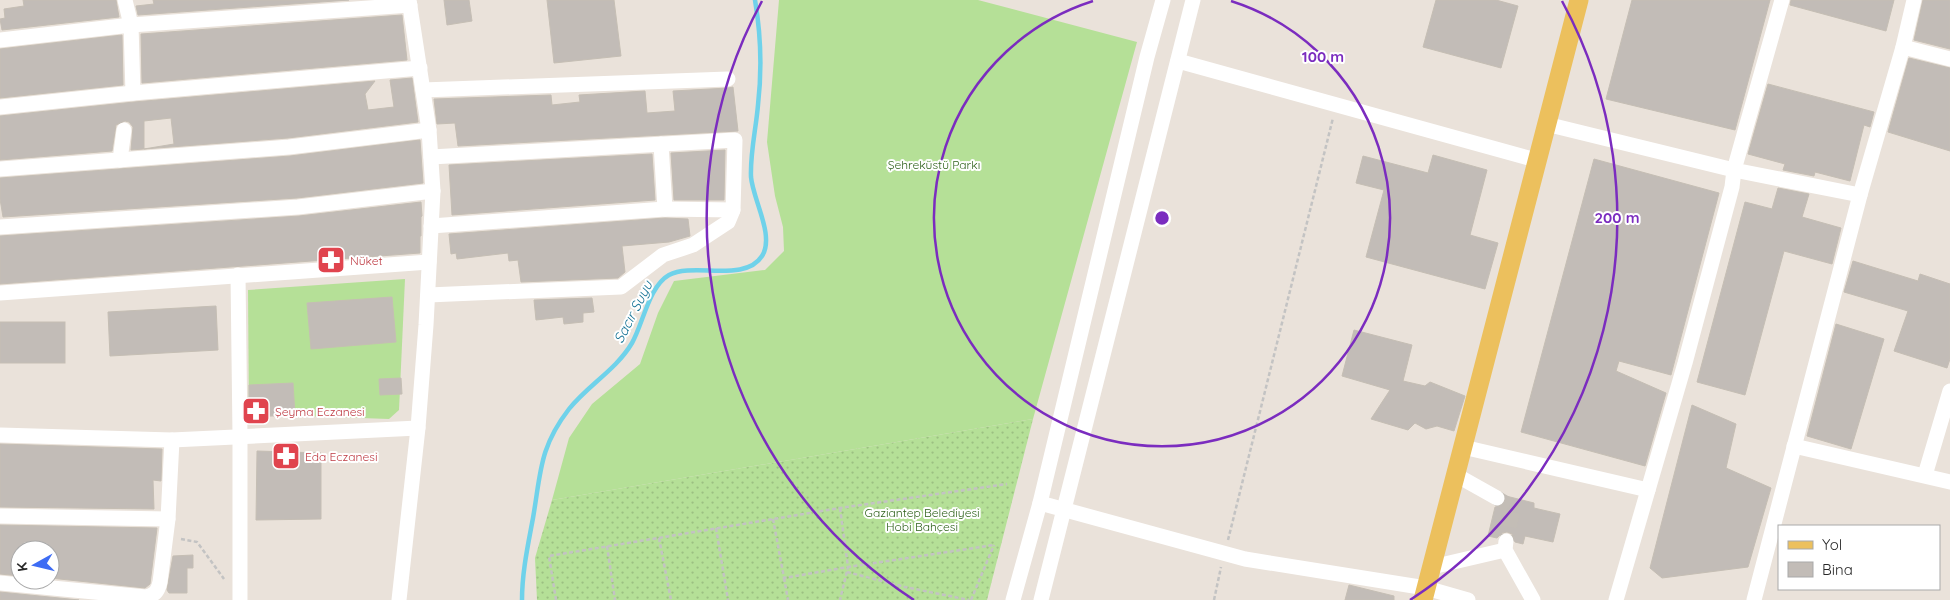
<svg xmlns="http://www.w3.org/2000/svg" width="1950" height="600" font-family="Quicksand,sans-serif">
<defs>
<pattern id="garden-dots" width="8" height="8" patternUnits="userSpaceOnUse" patternTransform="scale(1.25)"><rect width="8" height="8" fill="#b5e097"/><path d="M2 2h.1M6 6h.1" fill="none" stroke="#9cc082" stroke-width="1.8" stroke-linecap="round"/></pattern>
</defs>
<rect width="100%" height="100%" fill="#eae2da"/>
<!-- grass -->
<g fill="#b5e097">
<path d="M779,0H978L1137,42L1033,419L552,500L569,438L592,404L640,364L658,313L674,281L765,270L784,251L783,227L775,196L767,142Z"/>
<path d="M405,279L399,410L389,419L249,414L248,290Z"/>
</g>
<!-- garden -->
<path fill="url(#garden-dots)" d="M1033,419L987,600H537L535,558L552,500Z"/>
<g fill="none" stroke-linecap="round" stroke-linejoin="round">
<!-- stream -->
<path stroke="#6fd2ea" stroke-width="4.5" d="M522,600C522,572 528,545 533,518C541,472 539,448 569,409C588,385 616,370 632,343C643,324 649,286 669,275C694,262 745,283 762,256C775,236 753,200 751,177C750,153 756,129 758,105C762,70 761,35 755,0"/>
</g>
<!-- building -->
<g fill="#c2bcb7" stroke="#c5beb4" fill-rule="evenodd">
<path d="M23,0H116L119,17L2,30L0,19L5,18L4,9L24,6Z"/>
<path d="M153,0H349L138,15L136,6L154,4Z"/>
<path d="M444,0H469L472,21L447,25Z"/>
<path d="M547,0H614L621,56L554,63Z"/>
<path d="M1436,0H1496L1518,6L1501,68L1423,47Z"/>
<path d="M1632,0H1770L1735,130L1606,99Z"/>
<path d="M1791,0H1894L1886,31L1790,5Z"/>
<path d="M1923,0H1950V49L1914,40Z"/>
<path d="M402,15L407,60L142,83L141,34Z"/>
<path d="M122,35L123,85L0,98V49Z"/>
<path d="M1909,58L1950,68V151L1888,132Z"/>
<path d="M412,78L418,122L288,138L131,150L133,127L129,122L125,121L116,125L112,151L0,160V116L134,102L375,81L365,94L368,110L394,107L390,80ZM171,118L174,144L144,149V121Z"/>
<path d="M1768,84L1874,112L1870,127L1864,125L1850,181L1815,172L1814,176L1783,170L1785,164L1748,154Z"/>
<path d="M733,87L738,131L458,146L455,123L437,124L434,99L551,95L552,105L580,102L579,95L645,91L647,113L675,111L673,91L728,88Z"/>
<path d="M420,140L423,183L297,198L3,217L0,199V178L290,156Z"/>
<path d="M725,150L724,200H674L671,153Z"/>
<path d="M652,154L655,200L452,215L449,165Z"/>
<path d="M1433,155L1487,170L1470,235L1498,243L1485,289L1366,257L1384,190L1356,183L1363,156L1428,173Z"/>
<path d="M1594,159L1719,193L1671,375L1619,361L1616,371L1666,393L1645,466L1521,432Z"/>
<path d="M1778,188L1809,194L1802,217L1841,228L1832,264L1784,251L1745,395L1697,382L1745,202L1772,209Z"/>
<path d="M421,202L422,216L421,217V236H420V253L0,284V236L299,216Z"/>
<path d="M665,218L688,219L690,236L669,242L622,246L625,272L618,278L521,282L518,260L509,261L508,253L457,259L456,253L451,254L449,234Z"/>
<path d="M1853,261L1918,281L1920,274L1950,284V359L1947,368L1894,351L1908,311L1844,292Z"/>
<path d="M392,297L396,342L311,349L307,303Z"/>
<path d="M592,298L594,312L583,313V322L564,324L563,317L536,320L534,300Z"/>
<path d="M216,306L218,350L110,356L108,312Z"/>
<rect x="0" y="322" width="65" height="41"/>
<path d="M1836,324L1884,339L1851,449L1807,436Z"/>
<path d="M1354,330L1412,345L1403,381L1425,386L1430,382L1465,396L1454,431L1437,426L1426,429L1415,423L1408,430L1371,419L1390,390L1342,376Z"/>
<path d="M401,378L402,394L380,395L379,379Z"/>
<path d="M293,383L295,415L249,417V385Z"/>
<path d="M1692,405L1736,424L1726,468L1771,488L1748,567L1662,578L1650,568Z"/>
<path d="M0,444L162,449L161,481L153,480L154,509L0,507Z"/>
<path d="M257,451L321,453V519L256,520Z"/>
<path d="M1506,496L1534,503V508L1560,514L1553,542L1525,536L1523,544L1515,542L1512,534L1507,532L1502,533L1497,538L1488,536L1495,507L1502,506L1505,502Z"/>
<path d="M0,525L157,528L150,584L145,588L50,578V550H20V576L0,574Z"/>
<path d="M193,555V568H187V593H169L167,590L173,556Z"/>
<path d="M1349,585L1394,596V600H1345Z"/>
<path d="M0,592L79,600H0Z"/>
</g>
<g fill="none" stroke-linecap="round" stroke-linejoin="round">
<!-- minor-tunnel -->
<path stroke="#c3bdb6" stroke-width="15" stroke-dasharray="15 8" stroke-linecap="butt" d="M1497,498L1513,508L1507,540"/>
<!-- path -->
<g stroke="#c3c3c3" stroke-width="2.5" stroke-dasharray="4 2.5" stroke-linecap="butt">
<path d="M840,508L848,567L994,545"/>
<path d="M773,519L784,578L848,567L840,600"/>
<path d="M716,528L728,600"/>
<path d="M659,538L671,600"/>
<path d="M181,539L197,542L224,579"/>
<path d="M1228,540L1333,118"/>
<path d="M607,546L615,600"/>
<path d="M847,572L905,587L969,600"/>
<path d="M784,578L788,600"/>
<path d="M556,600L549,556L840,508L1007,484"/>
<path d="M971,600L994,545"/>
<path d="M1214,600L1221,567"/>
</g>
<!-- minor -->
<g stroke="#fff" stroke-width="15">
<path d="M125,0L131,25L133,93"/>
<path d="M0,40L131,25L410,5"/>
<path d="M1903,47L1950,59"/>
<path d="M1178,61L1536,160"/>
<path d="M423,90L728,79"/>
<path d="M0,107L133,93L420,68"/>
<path d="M1546,124L1734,170L1732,187L1685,363L1616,600"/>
<path d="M661,144L665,209"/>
<path d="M120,160L124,130"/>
<path d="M0,169L289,147L429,130"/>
<path d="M1860,195L1903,47L1914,0"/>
<path d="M431,226L665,209L733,210"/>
<path d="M0,227L298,207L433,191"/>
<path d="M238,275L240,436V600"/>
<path d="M0,293L429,262"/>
<path d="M428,295L621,287L663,255L693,245L728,222L733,210L735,140L431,157"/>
<path d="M0,435L172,440L418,428"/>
<path d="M1794,446L1950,482"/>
<path d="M1463,447L1648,490"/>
<path d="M1456,475L1497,498"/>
<path d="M1925,475L1950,391"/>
<path d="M1040,503L1245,559L1426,588L1468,600"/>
<path d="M0,516L168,519"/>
<path d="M1506,541L1505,550L1533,600"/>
<path d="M1432,567L1505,550"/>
<path d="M0,583L146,597C155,595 158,591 160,582L168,519L172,440"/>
<path d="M399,600L418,428L426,325L433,191L429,130L409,0"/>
<path d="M1013,600L1040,503L1147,57L1163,0"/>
<path d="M1041,600L1193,0"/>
<path d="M1754,600L1860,195L1734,170L1782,0"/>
</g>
<!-- major -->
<path stroke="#ecc05d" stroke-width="19" d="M1423,600L1579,0"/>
</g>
<!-- distance rings -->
<g fill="none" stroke="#7b2cbf" stroke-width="2.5">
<path d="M1231 1A228 228 0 1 1 1093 1"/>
<path d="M914 600A455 455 0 0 1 762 1M1562 1A455 455 0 0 1 1410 600"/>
</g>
<!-- icons -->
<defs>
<symbol id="pharmacy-square" viewBox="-11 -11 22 22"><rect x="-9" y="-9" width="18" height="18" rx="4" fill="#e0444e" stroke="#fff"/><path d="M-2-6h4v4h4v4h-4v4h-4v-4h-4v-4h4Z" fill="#fff"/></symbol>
</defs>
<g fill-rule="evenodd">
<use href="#pharmacy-square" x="315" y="244" width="32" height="32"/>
<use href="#pharmacy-square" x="240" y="395" width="32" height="32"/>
<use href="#pharmacy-square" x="270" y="440" width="32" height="32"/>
</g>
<g text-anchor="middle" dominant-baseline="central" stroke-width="4" stroke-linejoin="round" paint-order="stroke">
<!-- park labels -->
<g font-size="12" fill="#2f621b" stroke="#fff">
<text x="934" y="164">Şehreküstü Parkı</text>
<text x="922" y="512">Gaziantep Belediyesi<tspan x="922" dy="14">Hobi Bahçesi</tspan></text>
</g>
<!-- health labels -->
<g font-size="12" fill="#be3a42" stroke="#fff" text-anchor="start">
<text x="350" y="260">Nüket</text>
<text x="275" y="411">Şeyma Eczanesi</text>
<text x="305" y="456">Eda Eczanesi</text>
</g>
<!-- water labels -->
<g font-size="14" font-style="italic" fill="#117093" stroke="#fff">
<text transform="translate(633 312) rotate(-63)">Sacır Suyu</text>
</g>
</g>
<circle cx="1162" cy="218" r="8" fill="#7b2cbf" stroke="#fff" stroke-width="2.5"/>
<g font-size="15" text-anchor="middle" font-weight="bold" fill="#7b2cbf" stroke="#fff" stroke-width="4" stroke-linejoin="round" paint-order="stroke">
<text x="1323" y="62">100 m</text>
<text x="1617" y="223">200 m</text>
</g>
<!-- legend -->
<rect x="1778" y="525" width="162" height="65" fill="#ffffff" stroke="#a9a9a9"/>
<rect x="1788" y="541" width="25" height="8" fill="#ecc05d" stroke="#a9a9a9"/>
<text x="1822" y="550" font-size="15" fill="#282828">Yol</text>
<rect x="1788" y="562" width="25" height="15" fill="#c2bcb7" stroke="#a9a9a9"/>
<text x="1822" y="575" font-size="15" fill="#282828">Bina</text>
<!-- north arrow -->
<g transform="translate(35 565) rotate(262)"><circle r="24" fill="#ffffff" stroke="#a9a9a9"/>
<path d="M0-4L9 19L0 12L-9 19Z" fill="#3d6cf4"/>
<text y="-8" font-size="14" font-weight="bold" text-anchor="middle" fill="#282828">K</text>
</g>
</svg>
